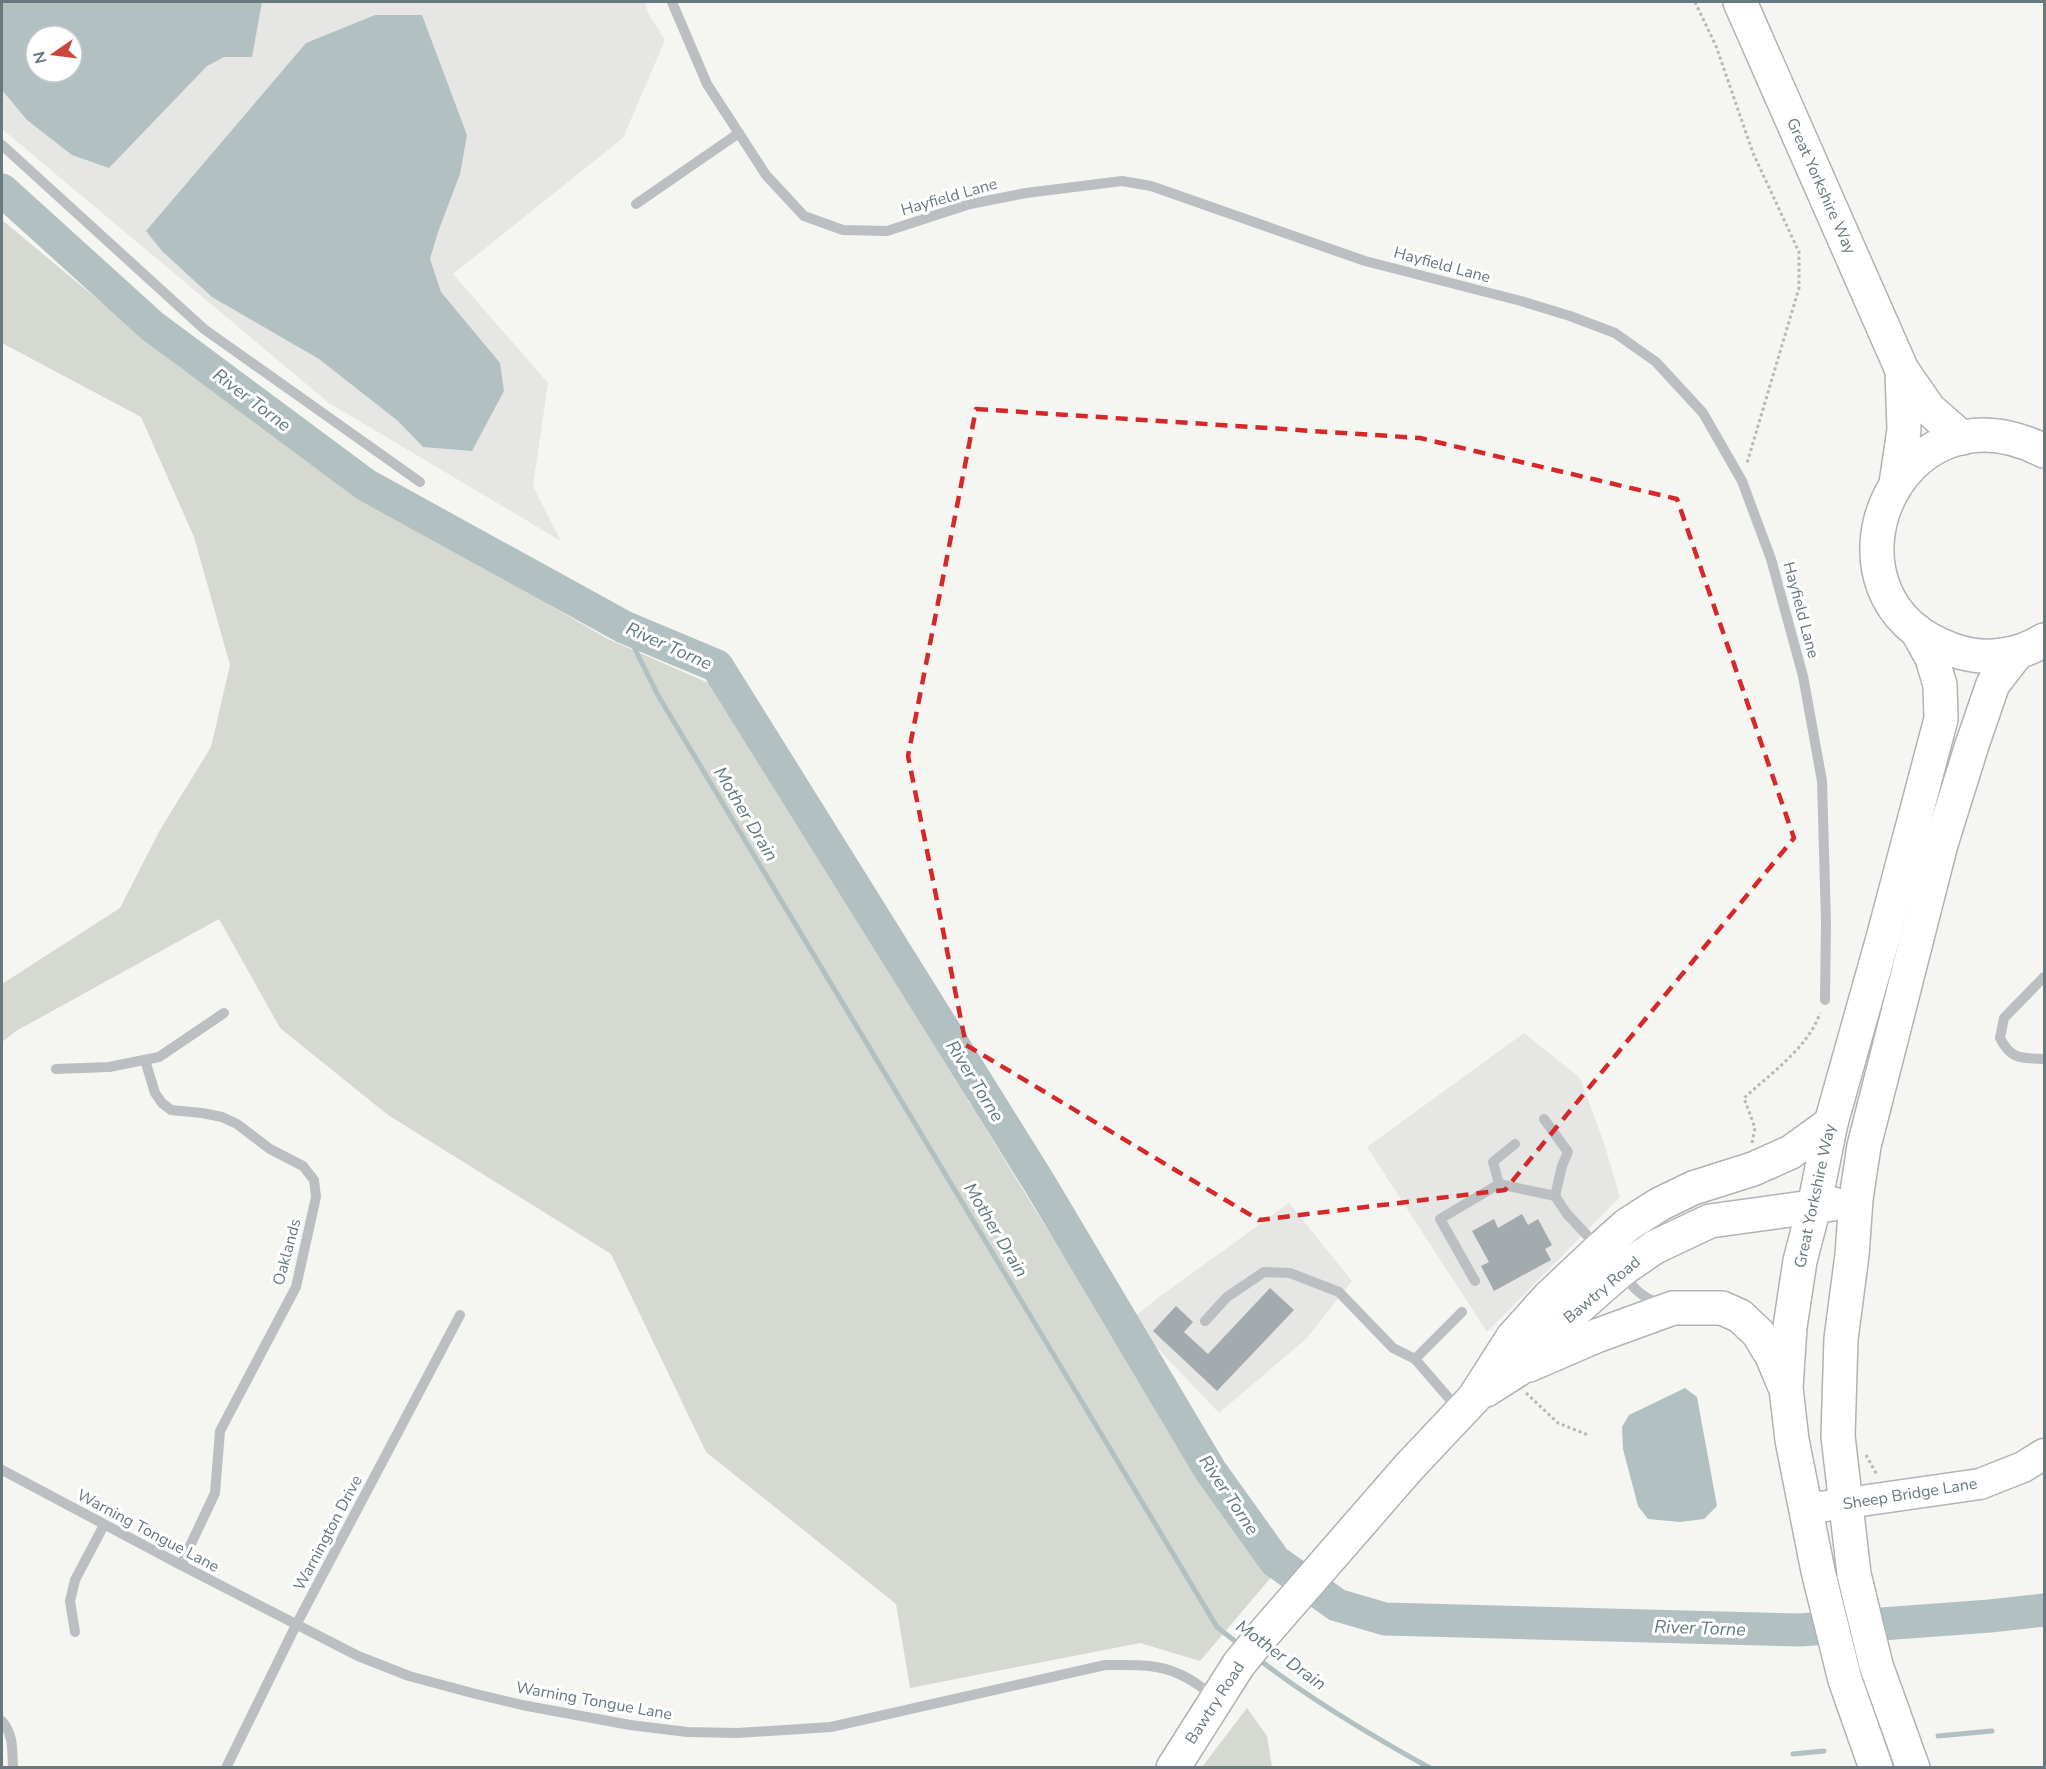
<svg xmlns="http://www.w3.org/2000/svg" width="2046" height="1769" font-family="'Nunito Sans',sans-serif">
<rect width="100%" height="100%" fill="#f5f5f2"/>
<!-- built -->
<g fill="#e6e6e5" fill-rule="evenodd">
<path d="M2,2H645L648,13L665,40L623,138L453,274L548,383L533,486L561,541L329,403L2,129ZM36,36H72V72H36Z"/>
<path d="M1524,1033L1580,1078L1604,1143L1620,1197L1487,1332L1367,1147Z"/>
<path d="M1289,1203L1352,1281L1306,1339L1219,1413L1131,1320L1155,1300Z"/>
</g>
<!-- green -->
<g fill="#d6d9d2">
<path d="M2,220L178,366L358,494L608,639L713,685L1219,1509L1274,1574L1200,1661L1140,1643L910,1688L896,1604L706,1452L611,1254L388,1115L280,1028L219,919L16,1031L2,1042V984L120,908L160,830L211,747L230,665L194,537L141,417L2,343Z"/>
<path d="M1247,1708L1267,1736L1272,1767H1202Z"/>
</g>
<!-- water -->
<g fill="#b3c0c2" fill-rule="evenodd">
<path d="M2,2H262L252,57H224L207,66L109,168L72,155L27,120L2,90ZM36,36H72V72H36Z"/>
<path d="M375,15H422L467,135L460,174L438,232L430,259L441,292L500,363L504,391L472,451L423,447L398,421L319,359L212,297L162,251L146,231L306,43Z"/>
<path d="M1685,1388L1697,1397L1717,1506L1704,1519L1680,1522L1648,1519L1638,1506L1623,1449L1622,1427L1629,1415Z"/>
</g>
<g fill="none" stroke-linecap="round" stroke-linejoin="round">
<!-- stream -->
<g stroke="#b3c0c2" stroke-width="5">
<path d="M624,627L659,697L1217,1627L1240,1645"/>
<path d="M1257,1658C1311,1700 1370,1735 1430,1768"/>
<path d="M1938,1736L1992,1731"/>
<path d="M1793,1754L1824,1751"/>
</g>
<!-- river -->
<path stroke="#b3c0c2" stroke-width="33" d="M2,190L152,326L366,485L624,627L717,666L1040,1184L1210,1470L1275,1561L1337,1605L1385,1619L1800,1630L1990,1616L2044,1610"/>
</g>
<!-- building -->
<g fill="#a3abae">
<path d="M1522,1214L1528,1225L1538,1219L1552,1245L1545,1249L1551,1260L1494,1291L1481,1266L1489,1262L1472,1231L1494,1219L1498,1228Z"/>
<path d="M1270,1288L1294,1310L1217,1391L1153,1331L1176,1306L1193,1322L1184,1332L1208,1354Z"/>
</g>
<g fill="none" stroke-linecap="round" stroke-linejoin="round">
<defs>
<path id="major" d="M1805,1509L1980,1484L2023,1467L2044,1454"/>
<g id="highway">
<path d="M1740,2L1902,370L1929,409L1962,438"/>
<path d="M2044,451C1895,374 1804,599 1953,650C1983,661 2017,657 2044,640"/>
<path d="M1896,484L1904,430L1902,370"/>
<path d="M1529,1365L1596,1336L1673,1308H1722L1740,1316L1758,1333L1772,1356L1785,1387"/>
<path d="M1486,1390L1519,1369L1562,1322L1620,1271L1655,1247L1710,1221L1833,1204"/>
<path d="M1173,1768L1239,1664L1262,1636L1409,1467L1474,1398L1513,1337L1549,1297L1600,1249L1627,1225L1660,1204L1693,1188L1753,1169L1791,1152L1831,1123"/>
<path d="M1876,1768L1845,1680L1818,1571L1792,1440L1786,1388L1790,1327L1800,1261L1814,1207L1831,1123L1883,938L1941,719L1940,685L1932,658L1917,631"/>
<path d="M1913,1768L1876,1665L1854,1574L1838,1436L1841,1339L1852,1255L1856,1199L1864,1146L1941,844L1972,745L1993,684L2017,653"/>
</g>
</defs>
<!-- major casing -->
<use href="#major" stroke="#afb4b6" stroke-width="33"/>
<!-- highway casing -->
<use href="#highway" stroke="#afb3b5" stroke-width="36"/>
<!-- path -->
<g stroke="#b5b9ba" stroke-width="3" stroke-dasharray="3 3" stroke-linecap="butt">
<path d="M1695,2L1716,46L1753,153L1799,252V288L1747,463"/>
<path d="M1752,1143L1755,1128L1744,1098C1770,1074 1808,1048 1820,1013"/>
<path d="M1526,1393L1558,1423L1588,1435"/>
<path d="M1866,1455L1877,1475"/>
</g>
<!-- minor -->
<g stroke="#bbbfc2" stroke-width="10">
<path d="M672,2L707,84L766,175L804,216L843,230L887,231L970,204L1026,193L1122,181L1151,186L1365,261L1521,301L1570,316L1615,333L1656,362L1703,413L1742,481L1771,559L1803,676L1822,781L1826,922L1825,1000"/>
<path d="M2,145L204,329L420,482"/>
<path d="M636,204L739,133"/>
<path d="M2044,977L2004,1018L2000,1038C2011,1060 2022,1058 2044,1059"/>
<path d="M145,1060L155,1093L162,1103L171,1110L202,1113L222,1117L237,1124L270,1149L303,1166L314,1180L316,1197L296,1287L220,1431L215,1493L181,1565"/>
<path d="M56,1069L109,1067L159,1057L224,1013"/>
<path d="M1544,1119L1568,1152L1562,1166L1555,1196"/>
<path d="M1515,1144L1493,1162L1499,1184L1555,1196L1567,1214L1599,1248"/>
<path d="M1621,1273C1632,1286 1642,1298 1659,1303"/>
<path d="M1475,1281L1440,1219L1499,1184"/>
<path d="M1205,1321L1227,1297L1264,1272L1290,1273L1339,1292L1393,1348L1415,1359"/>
<path d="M1459,1410L1415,1359L1462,1312"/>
<path d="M2,1470L181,1565L358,1656L409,1676L472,1693L522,1705L630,1725L687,1732L737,1733L831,1727L1105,1665C1130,1665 1155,1663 1179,1674C1192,1679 1203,1689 1215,1696"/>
<path d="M75,1632L70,1601L75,1580L104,1525"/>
<path d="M2,1721C14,1735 12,1751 13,1768"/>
<path d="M226,1768L296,1625L460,1315"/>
</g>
<!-- major -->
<use href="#major" stroke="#fff" stroke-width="30"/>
<!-- highway -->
<use href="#highway" stroke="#fff" stroke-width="33"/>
</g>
<!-- marked area -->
<path fill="none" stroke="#d62828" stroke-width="4.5" stroke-dasharray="12 8" stroke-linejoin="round" d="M976,409L1420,438L1677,499L1794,838L1505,1190L1259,1220L966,1045L908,756Z"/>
<g text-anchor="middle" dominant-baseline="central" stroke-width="6" stroke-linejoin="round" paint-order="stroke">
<!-- street labels -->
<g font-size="16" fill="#68787f" stroke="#fff">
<text transform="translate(1821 186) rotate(66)">Great Yorkshire Way</text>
<text transform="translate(949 197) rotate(-16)">Hayfield Lane</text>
<text transform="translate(1442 265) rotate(15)">Hayfield Lane</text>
<text transform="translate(1801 610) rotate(75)">Hayfield Lane</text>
<text transform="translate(1815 1196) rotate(-78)">Great Yorkshire Way</text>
<text transform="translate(287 1252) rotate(-75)">Oaklands</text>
<text transform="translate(1602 1290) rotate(-40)">Bawtry Road</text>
<text transform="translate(1910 1494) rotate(-9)">Sheep Bridge Lane</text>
<text transform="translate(148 1531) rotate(28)">Warning Tongue Lane</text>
<text transform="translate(328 1533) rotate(-62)">Warnington Drive</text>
<text transform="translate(594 1701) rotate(10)">Warning Tongue Lane</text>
<text transform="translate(1215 1703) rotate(-57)">Bawtry Road</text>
</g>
<!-- water labels -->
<g font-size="18" font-style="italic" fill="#63797c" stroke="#fff">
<text transform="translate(252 400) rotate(37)">River Torne</text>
<text transform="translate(669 646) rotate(24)">River Torne</text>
<text transform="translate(746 814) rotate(59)">Mother Drain</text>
<text transform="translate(975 1081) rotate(58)">River Torne</text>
<text transform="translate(996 1230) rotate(59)">Mother Drain</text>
<text transform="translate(1229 1495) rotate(56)">River Torne</text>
<text transform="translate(1700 1628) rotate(2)">River Torne</text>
<text transform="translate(1281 1655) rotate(36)">Mother Drain</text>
</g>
</g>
<!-- border -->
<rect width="2046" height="1769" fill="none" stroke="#68787f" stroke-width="6"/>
<!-- north arrow -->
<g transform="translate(54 54) rotate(256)"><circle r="28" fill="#ffffff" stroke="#c3c9cc" stroke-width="1.5"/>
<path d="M0-4.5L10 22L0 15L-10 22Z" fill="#cd463a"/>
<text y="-9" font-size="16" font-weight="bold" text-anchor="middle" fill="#68787f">N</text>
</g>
</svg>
